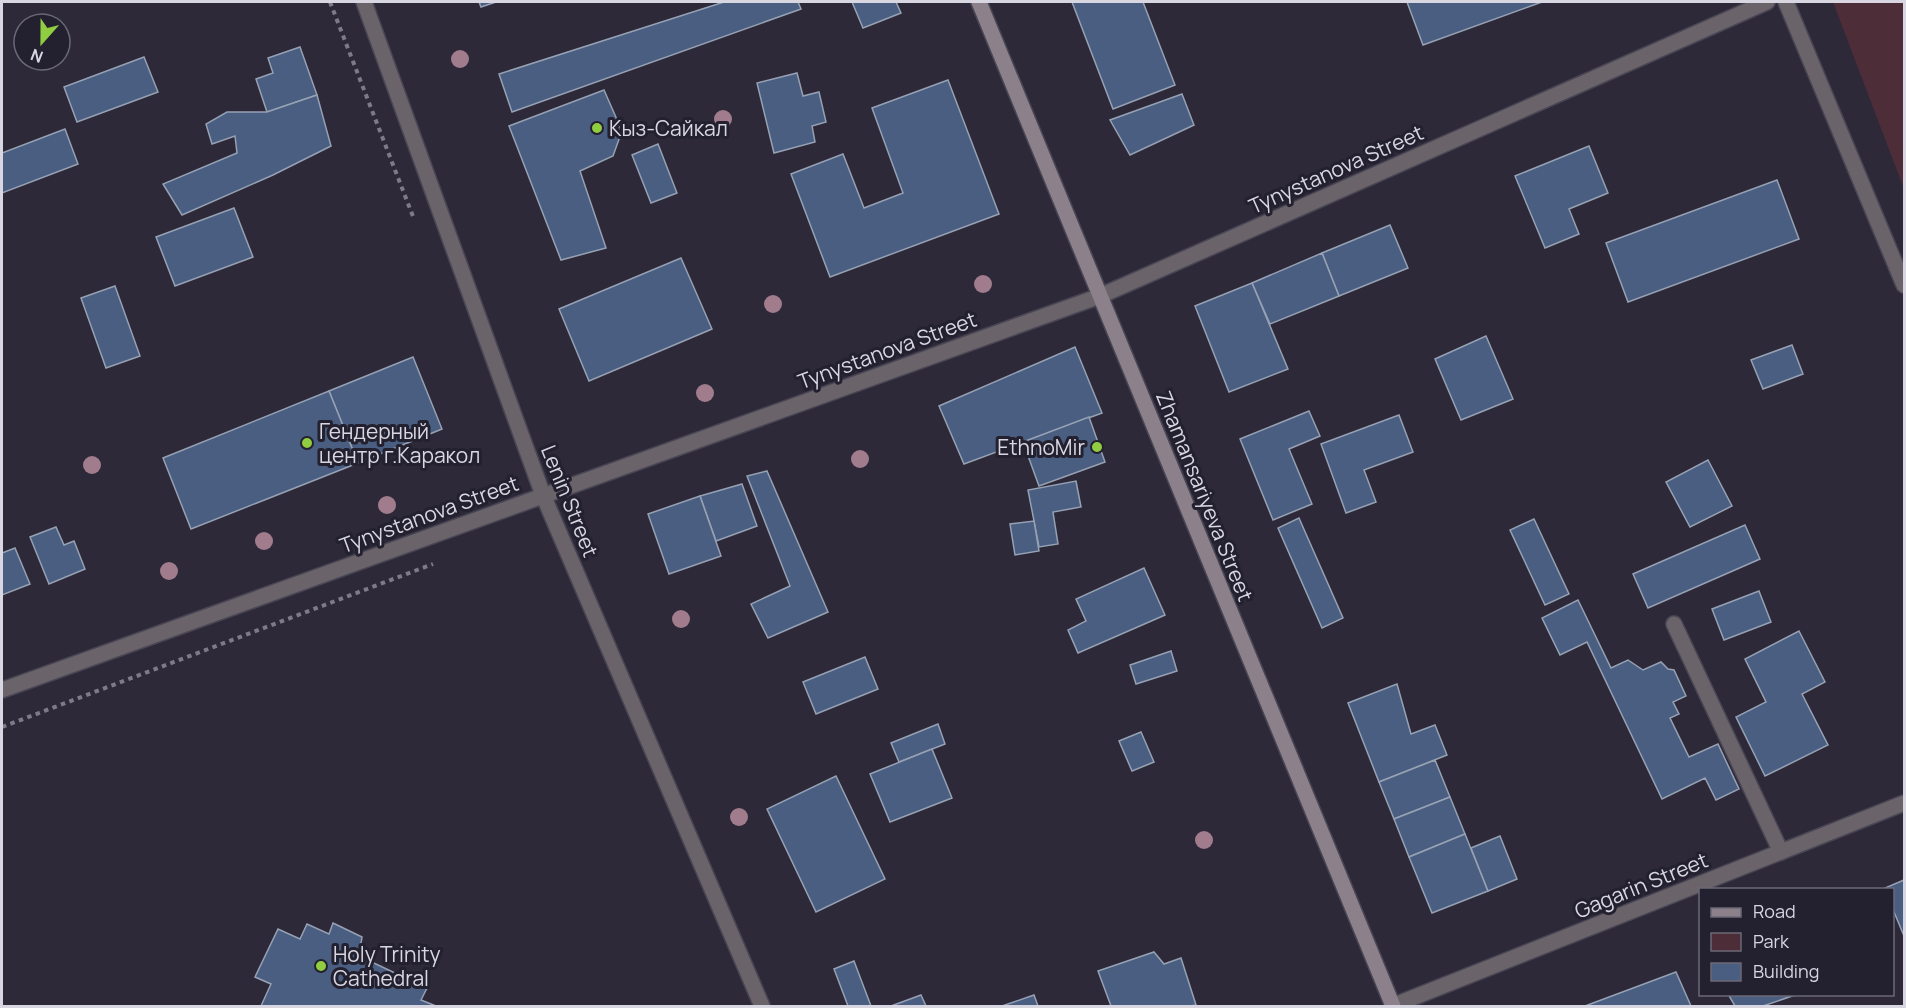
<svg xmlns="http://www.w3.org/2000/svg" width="1906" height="1008" font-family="Manrope,sans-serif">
<rect width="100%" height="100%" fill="#2d2939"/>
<!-- green -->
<path fill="#4d2d37" d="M1833,2H1904V189Z"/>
<!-- building -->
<g fill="#4a5e81" stroke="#96a1b3" stroke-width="1.5">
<path d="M479,2H496L481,7Z"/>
<path d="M724,2H798L801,9L512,112L499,74Z"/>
<path d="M852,2H896L901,13L863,28Z"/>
<path d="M1072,2H1143L1175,85L1113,109Z"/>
<path d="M1407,2H1542L1423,45Z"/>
<path d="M300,47L317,95L267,112L256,79L273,73L268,58Z"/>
<path d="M144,57L158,92L77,122L64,87Z"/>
<path d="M797,73L803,96L819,92L826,122L812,126L815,142L774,153L757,83Z"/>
<path d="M948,80L999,214L830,277L791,174L843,154L864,208L903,193L872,108Z"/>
<path d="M604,90L622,131L613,156L580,171L606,248L561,260L509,126Z"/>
<path d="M1182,94L1194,125L1130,155L1110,120Z"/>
<path d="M317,95L331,146L273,175L182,215L163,184L237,153L235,136L212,144L206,124L227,112H267Z"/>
<path d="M65,129L78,164L2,193V153Z"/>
<path d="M658,144L677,193L651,203L632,155Z"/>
<path d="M1589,146L1608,193L1569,209L1579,234L1545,248L1515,176Z"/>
<path d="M1777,180L1799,239L1628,302L1606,243Z"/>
<path d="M234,208L253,257L175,286L156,237Z"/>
<path d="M1390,225L1408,268L1339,296L1322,253Z"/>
<path d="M1322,253L1339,296L1270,324L1252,283Z"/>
<path d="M681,258L712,329L589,381L559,309Z"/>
<path d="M1252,283L1288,369L1229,392L1195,306Z"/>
<path d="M115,286L140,356L106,368L81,298Z"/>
<path d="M1486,336L1513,399L1461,420L1435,359Z"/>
<path d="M1792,345L1803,374L1763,389L1751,360Z"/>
<path d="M1075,347L1102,413L964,464L939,406Z"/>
<path d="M413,357L442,429L358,463L329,391Z"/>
<path d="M329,391L358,463L191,529L163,458Z"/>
<path d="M1309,411L1320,436L1289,449L1312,504L1273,520L1240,439Z"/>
<path d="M1399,415L1413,452L1364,470L1376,502L1346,513L1321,444Z"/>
<path d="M1089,417L1105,462L1039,486L1023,442Z"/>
<path d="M1708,460L1732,506L1690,527L1666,482Z"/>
<path d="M767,471L828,612L768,638L751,604L790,586L747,476Z"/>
<path d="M1076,481L1081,507L1053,512L1058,544L1039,547L1028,490Z"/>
<path d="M742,484L757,526L716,541L700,496Z"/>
<path d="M700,496L721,556L669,574L648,514Z"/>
<path d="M1299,518L1343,618L1322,628L1278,528Z"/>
<path d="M1534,519L1569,594L1545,605L1510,530Z"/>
<path d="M1034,521L1039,551L1015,555L1010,524Z"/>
<path d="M1745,525L1760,559L1648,608L1633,574Z"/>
<path d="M56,527L64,545L74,541L85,569L49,584L30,537Z"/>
<path d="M15,548L30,584L2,595V553Z"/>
<path d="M1144,568L1165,615L1078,653L1068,630L1086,621L1076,599Z"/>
<path d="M1759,591L1771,622L1724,640L1712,609Z"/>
<path d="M1578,600L1611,668L1628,660L1643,670L1661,662L1668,669L1674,670L1686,696L1673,702L1679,714L1670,718L1689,757L1718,744L1739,789L1716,800L1705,778L1662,799L1587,642L1560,655L1542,618Z"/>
<path d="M1799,631L1825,682L1802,694L1828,745L1765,776L1736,717L1766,702L1745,659Z"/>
<path d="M1171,651L1177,671L1136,684L1130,665Z"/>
<path d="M865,657L878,689L816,714L803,682Z"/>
<path d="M1397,684L1411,734L1435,725L1447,755L1379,782L1348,703Z"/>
<path d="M938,724L945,744L899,762L891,743Z"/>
<path d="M1141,732L1154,762L1132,771L1119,741Z"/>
<path d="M932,749L952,798L890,822L870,774Z"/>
<path d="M1435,760L1450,797L1394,819L1379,782Z"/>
<path d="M836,776L885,879L816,912L767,809Z"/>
<path d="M1450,797L1465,834L1409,857L1394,819Z"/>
<path d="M1465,834L1488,891L1432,913L1409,857Z"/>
<path d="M1500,836L1517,879L1488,891L1471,848Z"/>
<path d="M1904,880V936L1892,907V890L1885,888Z"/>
<path d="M333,923L362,937L359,956L427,988L421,1000L436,1006H261L271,984L255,977L278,929L300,939L307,924L329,934Z"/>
<path d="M1154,952L1164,964L1181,958L1196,1005L1190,1006H1111L1098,971Z"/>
<path d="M854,961L871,1006H848L834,969Z"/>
<path d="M1676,972L1691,1006H1585Z"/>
<path d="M1728,994H1798L1763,1006H1735Z"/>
<path d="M921,995L926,1006H891Z"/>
<path d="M1034,995L1038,1006H1002Z"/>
</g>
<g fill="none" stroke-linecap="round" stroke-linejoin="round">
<defs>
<path id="lane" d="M1674,624L1781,852"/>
<g id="street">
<path d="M364,2L543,495L762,1006"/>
<path d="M1786,2L1904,285"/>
<path d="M2,690L1100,296L1767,2"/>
<path d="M1392,1006L1904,803"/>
</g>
<path id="secondary" d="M979,2L1393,1006"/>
</defs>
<!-- lane casing -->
<use href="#lane" stroke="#484554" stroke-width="18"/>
<!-- street casing -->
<use href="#street" stroke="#484554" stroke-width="18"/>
<!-- secondary casing -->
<use href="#secondary" stroke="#484554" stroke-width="18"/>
<!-- path -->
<g stroke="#7e7b88" stroke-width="4" stroke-dasharray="4.5 4.5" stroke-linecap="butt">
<path d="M330,2L414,219"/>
<path d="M2,727L433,564"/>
</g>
<!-- lane -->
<use href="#lane" stroke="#6a6369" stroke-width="15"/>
<!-- street -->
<use href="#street" stroke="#6a6369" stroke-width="15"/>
<!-- secondary -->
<use href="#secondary" stroke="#8c818b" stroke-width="15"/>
</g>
<!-- trees -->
<g fill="#a07c8d">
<circle cx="460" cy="59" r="9"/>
<circle cx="723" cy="119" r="9"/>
<circle cx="983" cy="284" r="9"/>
<circle cx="773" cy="304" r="9"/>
<circle cx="705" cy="393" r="9"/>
<circle cx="860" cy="459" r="9"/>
<circle cx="92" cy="465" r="9"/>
<circle cx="387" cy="505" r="9"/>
<circle cx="264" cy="541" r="9"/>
<circle cx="169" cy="571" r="9"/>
<circle cx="681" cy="619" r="9"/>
<circle cx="739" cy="817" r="9"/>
<circle cx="1204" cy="840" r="9"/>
</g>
<!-- markers -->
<g fill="#90cd40" stroke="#23202f" stroke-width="2">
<circle cx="597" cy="128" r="6"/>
<circle cx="307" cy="443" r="6"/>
<circle cx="1097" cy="447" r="6"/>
<circle cx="321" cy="966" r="6"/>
</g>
<g text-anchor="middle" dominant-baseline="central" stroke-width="6" stroke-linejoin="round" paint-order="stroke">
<!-- poi labels -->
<g font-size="21" fill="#d8d6e1" stroke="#23202f" text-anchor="start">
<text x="609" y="128">Кыз-Сайкал</text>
<text x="319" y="431">Гендерный<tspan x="319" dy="24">центр г.Каракол</tspan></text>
<text x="1085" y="447" text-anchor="end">EthnoMir</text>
<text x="333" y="954">Holy Trinity<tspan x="333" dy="24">Cathedral</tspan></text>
</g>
<!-- street labels -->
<g font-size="21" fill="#d8d6e1" stroke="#23202f">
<text transform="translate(1336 169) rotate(-24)">Tynystanova Street</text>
<text transform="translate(887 350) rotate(-20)">Tynystanova Street</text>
<text transform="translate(1205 496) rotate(68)">Zhamansariyeva Street</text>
<text transform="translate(570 501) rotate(68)">Lenin Street</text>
<text transform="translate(429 514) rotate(-20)">Tynystanova Street</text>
<text transform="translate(1641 885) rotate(-22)">Gagarin Street</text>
</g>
</g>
<!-- border -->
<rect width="1906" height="1008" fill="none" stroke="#d8d6e1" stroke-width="6"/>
<!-- legend -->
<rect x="1699" y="888" width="195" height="108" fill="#23202f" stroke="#6b6976" stroke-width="1.5"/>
<rect x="1711" y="908" width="30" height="9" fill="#8c818b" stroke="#6b6976" stroke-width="1.5"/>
<text x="1753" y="918" font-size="18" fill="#d8d6e1">Road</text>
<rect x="1711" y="933" width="30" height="18" fill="#4d2d37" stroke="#6b6976" stroke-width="1.5"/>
<text x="1753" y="948" font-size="18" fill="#d8d6e1">Park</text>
<rect x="1711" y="963" width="30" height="18" fill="#4a5e81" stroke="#6b6976" stroke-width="1.5"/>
<text x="1753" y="978" font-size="18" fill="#d8d6e1">Building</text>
<!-- north arrow -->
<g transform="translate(42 42) rotate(201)"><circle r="28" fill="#23202f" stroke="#6b6976" stroke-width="1.5"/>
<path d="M0-4.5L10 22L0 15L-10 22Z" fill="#90cd40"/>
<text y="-9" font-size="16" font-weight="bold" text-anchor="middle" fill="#d8d6e1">N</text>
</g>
</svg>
